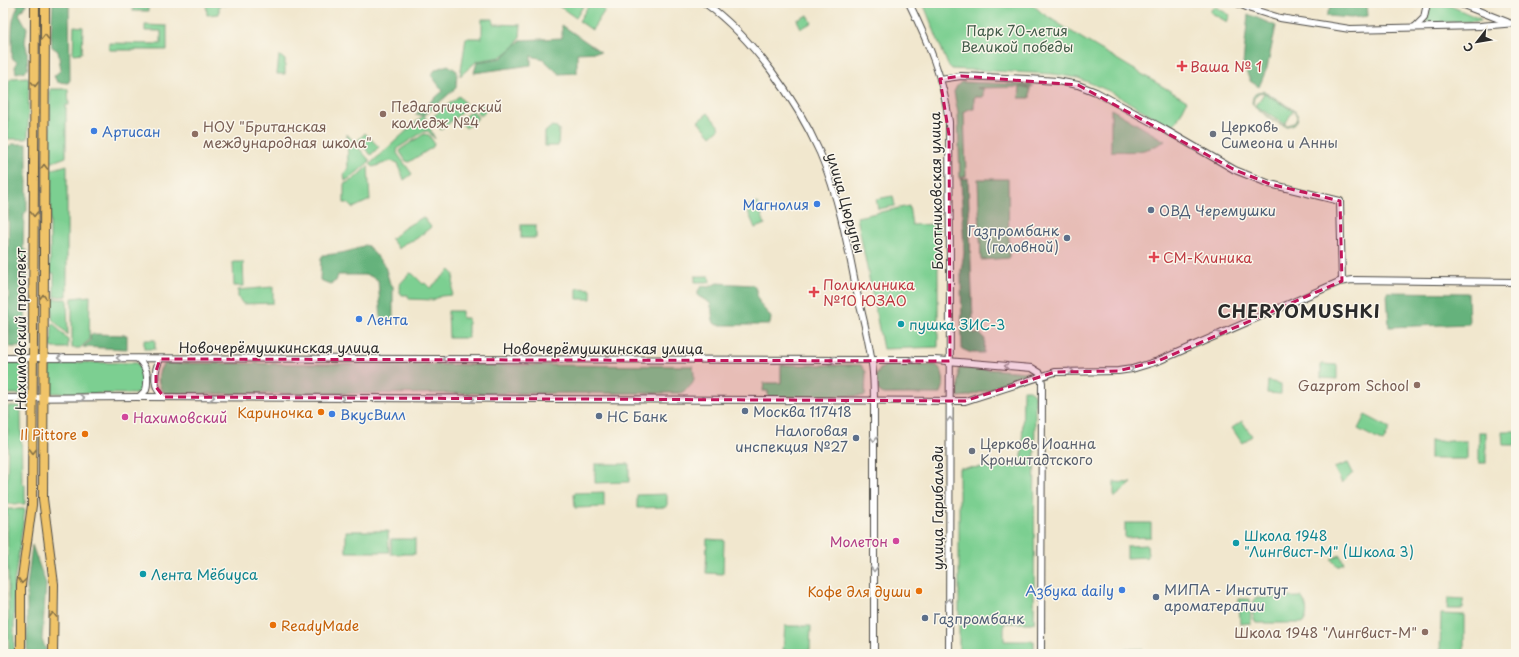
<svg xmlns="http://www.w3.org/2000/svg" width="1519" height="657" font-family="'Playpen Sans',sans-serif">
<rect width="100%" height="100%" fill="#fbf7ec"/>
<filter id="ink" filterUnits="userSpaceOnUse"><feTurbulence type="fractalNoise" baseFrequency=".025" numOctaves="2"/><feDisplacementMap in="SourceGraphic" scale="8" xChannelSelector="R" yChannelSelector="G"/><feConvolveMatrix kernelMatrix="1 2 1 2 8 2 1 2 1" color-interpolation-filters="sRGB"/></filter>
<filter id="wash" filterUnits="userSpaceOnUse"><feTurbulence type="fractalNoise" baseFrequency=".012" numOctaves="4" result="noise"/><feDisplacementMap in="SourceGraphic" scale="16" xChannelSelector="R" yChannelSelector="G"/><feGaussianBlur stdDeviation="0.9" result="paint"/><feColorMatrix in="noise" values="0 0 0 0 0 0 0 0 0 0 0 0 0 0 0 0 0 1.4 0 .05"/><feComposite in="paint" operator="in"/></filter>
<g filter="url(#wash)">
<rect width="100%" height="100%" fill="#f1e7ce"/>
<!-- green -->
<g fill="#7ccf91" stroke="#547d5e" fill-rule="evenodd">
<rect x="133" y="3" width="15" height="8"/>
<path d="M206,3H227V5H219V14L207,15Z"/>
<path d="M559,3H585L576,18L557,5Z"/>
<path d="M590,3H595L605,10L592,30L579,21Z"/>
<path d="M923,3H1031L1042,13L1083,39L1187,101L1177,121L1173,125H1168L1109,91L1078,78L1053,74L952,69L948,65Z"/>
<path d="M1431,3H1444L1480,19L1481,21L1429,23L1426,22L1429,13Z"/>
<path d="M1214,6L1230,15L1227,22L1210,12Z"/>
<path d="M808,15L812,23L801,28L797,20Z"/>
<path d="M482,19H493V24L521,25L520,37L515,46L501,57L477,61L460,76L466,38H482Z"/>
<path d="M145,25L167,26V50H109V43L161,44V31H145Z"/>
<path d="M74,26L83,27L82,53L73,54Z"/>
<path d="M279,55L285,60V74H277Z"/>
<path d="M27,77L29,79L28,138L26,139H8L9,81L11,78Z"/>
<path d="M961,82L1032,85V87H1020L1030,88V98H1019L1020,87L977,88H983V97H974V109H969L964,112L966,176L960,178L958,113L954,92L957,86Z"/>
<path d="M50,89H68L69,105H66V157L50,163Z"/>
<path d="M1264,91L1294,110L1298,116L1297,121C1293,124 1291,126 1286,126C1278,125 1256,109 1252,103L1253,97L1257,92ZM1264,92L1294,110L1297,116L1296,121C1292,123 1289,126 1284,125C1278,124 1256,108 1253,103L1254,98L1258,93Z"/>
<path d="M1264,93L1293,111L1285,124L1256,106Z"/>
<path d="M459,96L468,107L441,130L431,118Z"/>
<path d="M481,103L487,110L480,116L474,108Z"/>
<path d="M1111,109L1165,141C1144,153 1134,152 1111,151Z"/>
<path d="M472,110L478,118L466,128L459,121Z"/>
<path d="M708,113L720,128L711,136L698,121Z"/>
<path d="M424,115L435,139L428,131L423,132L398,148L397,153L412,174L404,180L398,163L391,161L373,167L370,164Z"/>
<path d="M552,126L559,129L558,146H545V132Z"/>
<path d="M365,133L379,147L371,155L357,141Z"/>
<path d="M347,134L370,161L353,176L345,181L344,174L348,168Z"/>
<path d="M424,134L429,135L434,143L433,147L409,162L406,161L400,152L401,149Z"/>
<path d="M67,165V296L54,297V273H50V170Z"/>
<path d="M368,166L370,200L353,208L348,203H344V184L354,179Z"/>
<path d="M978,179H1008L1009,258L981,260Z"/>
<path d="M893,196L895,206L878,209L876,199Z"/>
<path d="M757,203L765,224L755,228L746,207Z"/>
<path d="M909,206L912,225L938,224V347L883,349L857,217Z"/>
<path d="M423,217L431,227L416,239L405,243L399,249L391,239L404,228Z"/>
<rect x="521" y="225" width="15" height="13"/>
<path d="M233,262H243L244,286H234Z"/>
<path d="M450,270L454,274L452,295L441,296L433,300L409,299L408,295H402L400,292V284L410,273L413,274L423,284L425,283L430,288Z"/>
<path d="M695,276H709L710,282H695Z"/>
<path d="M273,287V303L243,304L238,297V290Z"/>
<path d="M577,288L591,289V299H577Z"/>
<path d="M90,296L89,340L80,348H72V298Z"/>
<path d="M54,299H67L68,335L52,319V301L54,300Z"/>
<path d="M448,311H462V318H468V338H449Z"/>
<path d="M53,323L68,340V348H54L51,347L52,325Z"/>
<rect x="144" y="340" width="11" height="9"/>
<path d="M3,362H23L26,364L27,391L23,394H3Z"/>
<path d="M56,362L137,363L144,373L143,389L139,393L136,394L51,393L48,391C48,381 45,367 56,362Z"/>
<path d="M166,363L693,366C695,382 695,384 681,393L166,394C156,388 156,368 166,363Z"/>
<path d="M1321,364L1337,365V379L1321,378Z"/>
<path d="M781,365H861L866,372L865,396L768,397V391H763L764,383H781Z"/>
<path d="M887,365H936C944,370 946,386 940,394H883L878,390L876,376L880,369Z"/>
<path d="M959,367L1027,372L1031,374V376L1028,378L968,396L958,397Z"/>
<path d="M1268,381L1281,384V394L1267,393Z"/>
<path d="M1023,390H1029L1033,393L1035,398L1034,623H1004V641H1034V654H959V468L1022,466Z"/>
<path d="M8,406H20L21,410L22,484H25V504H7Z"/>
<path d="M1365,415L1390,428L1383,442L1358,429Z"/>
<path d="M1242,421L1252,436L1242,443L1232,428Z"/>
<path d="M1502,431H1516V445H1503Z"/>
<rect x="1479" y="432" width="7" height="31"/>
<rect x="1430" y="441" width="37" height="18"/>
<path d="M1348,463L1353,473L1342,483L1334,468Z"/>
<path d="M595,464H629V482L595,483Z"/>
<path d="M1114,482L1132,483L1114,498Z"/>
<path d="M604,492V507L575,508L574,493Z"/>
<path d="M667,494V507L637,508V495Z"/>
<path d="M7,509H24L25,510L14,584V654H9Z"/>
<path d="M1125,523H1151V537L1125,538Z"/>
<path d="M346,531H388L389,552H346Z"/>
<rect x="391" y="539" width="24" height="15"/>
<path d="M707,539L724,540L723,574L706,573Z"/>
<path d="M1147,545L1148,557L1127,558V546Z"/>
<path d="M1340,555L1344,563L1337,566L1331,559Z"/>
<path d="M1301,597C1307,604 1309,615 1303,623H1256C1251,615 1252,607 1255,598Z"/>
<path d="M1448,598L1463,599V609H1447Z"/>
<path d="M1239,599H1250L1251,623L1240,624Z"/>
<path d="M1441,614L1464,615V654H1440Z"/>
<path d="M785,626H811L810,650H783Z"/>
<rect x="1126" y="649" width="16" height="5"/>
</g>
<!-- forest -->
<g fill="#65b27b" stroke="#486e53">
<path d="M15,3H26V5L19,14L27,28L25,42L27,50L28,68L26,71L16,73L15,67L17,62L12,58C13,42 9,21 18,7Z"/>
<path d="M53,3H69L70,80L68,83L57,82L54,76L61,70L58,51L52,47L51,35Z"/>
<path d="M1347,3H1367L1368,16L1351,18L1326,16L1331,6Z"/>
<path d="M1248,14L1276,26L1267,68L1259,87L1250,81L1243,64Z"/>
<path d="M562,25L601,52L577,53V73L559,74L543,59L531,56V65L474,73L477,62L502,58L521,40L562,38Z"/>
<path d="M448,65L457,71L456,88L425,115H415L443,91L431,75L436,69Z"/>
<path d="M3,95L7,98L8,129L3,133Z"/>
<path d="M12,144H27V211L24,214L23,249L27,251V279L24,280L26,340L22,347H9L8,147Z"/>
<path d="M968,178L973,321L970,327L975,334L979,333L985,339L984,353H971L962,349L961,270L964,253L961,179Z"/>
<path d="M365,245L368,246L385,266L390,284L393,286V319L388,323L383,321L381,318L378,280L368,275H338L336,281L330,284L320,280L321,258L323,255C338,254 351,252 365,245Z"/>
<path d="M717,283L753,285C758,290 756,295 759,301C761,308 768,311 771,318L770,324L767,325H717L714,323C711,317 713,310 710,303L698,296V291L701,286L709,287Z"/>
<path d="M1387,292L1468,293L1469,324L1389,327Z"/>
<path d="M91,334L127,335V349L83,347L90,341Z"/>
<path d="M32,545L46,584L42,640L46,649L45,654H27V587Z"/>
</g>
</g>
<g filter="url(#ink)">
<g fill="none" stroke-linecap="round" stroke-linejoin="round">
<defs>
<g id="minor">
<path d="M705,3C752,37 796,99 820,153C839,197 848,246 857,293C863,319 871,346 873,373C874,385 874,397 874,409V654"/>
<path d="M909,3C928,42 944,79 949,122L950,268L949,654"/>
<path d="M1237,3L1251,9L1280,18L1350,29L1480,26L1516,23"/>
<path d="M1458,3L1507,22"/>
<path d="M1415,27L1424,18L1427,3"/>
<path d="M940,79L961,76L1028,79L1057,81L1078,85L1096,92L1164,129L1235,170L1270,184L1340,201L1342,281"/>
<path d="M3,358L871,360H935L1032,368L1040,373L1042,383L1041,654"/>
<path d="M138,359C147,367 149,377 146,390L139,397"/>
<path d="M160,359C154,371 152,388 164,397"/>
<path d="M3,398L139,397L965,401L1055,372L1118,371L1132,369L1158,361L1339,282L1352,280L1516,282"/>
</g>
<g id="major">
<path d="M45,3L43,499L54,584L53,654"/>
<path d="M21,654V585L32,505L35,3"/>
</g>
</defs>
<!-- minor casing -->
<use href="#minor" stroke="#494743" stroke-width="8"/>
<!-- major casing -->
<use href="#major" stroke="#494743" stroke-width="10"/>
<!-- minor -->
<use href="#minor" stroke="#fff" stroke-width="6"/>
<!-- major -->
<use href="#major" stroke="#f0c469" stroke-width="8"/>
</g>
<!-- one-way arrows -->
<defs><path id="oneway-chevron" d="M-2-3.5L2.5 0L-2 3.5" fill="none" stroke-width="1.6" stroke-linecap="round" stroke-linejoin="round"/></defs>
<g stroke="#847047">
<use href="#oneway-chevron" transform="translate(45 37) rotate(-90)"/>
<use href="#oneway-chevron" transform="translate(35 84) rotate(90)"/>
<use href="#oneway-chevron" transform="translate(44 167) rotate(-90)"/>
<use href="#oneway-chevron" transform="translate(34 214) rotate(90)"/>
<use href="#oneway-chevron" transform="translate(43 297) rotate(-90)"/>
<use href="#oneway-chevron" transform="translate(33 451) rotate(91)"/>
<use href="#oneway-chevron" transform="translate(22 581) rotate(97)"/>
<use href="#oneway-chevron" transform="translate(53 615) rotate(-89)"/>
</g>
<g stroke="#a0a0a0">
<use href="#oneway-chevron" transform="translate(1219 334) rotate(-24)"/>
<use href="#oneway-chevron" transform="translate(60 358) rotate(180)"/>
<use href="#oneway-chevron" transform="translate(119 358) rotate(-179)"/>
<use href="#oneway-chevron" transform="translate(445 359) rotate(-180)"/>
<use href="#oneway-chevron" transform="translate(911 359) rotate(-179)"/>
<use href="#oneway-chevron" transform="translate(832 360) rotate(-180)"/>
<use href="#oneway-chevron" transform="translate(1007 366) rotate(-176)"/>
<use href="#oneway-chevron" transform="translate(1131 369) rotate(-12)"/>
<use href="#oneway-chevron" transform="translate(1071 371) rotate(-1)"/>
<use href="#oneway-chevron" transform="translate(212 397)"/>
<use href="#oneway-chevron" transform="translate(82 398) rotate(-1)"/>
<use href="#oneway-chevron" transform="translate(342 398)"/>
<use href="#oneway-chevron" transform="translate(472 399)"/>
<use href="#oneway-chevron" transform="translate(950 420) rotate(-90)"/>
<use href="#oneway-chevron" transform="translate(874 439) rotate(90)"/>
<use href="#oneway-chevron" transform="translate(874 569) rotate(90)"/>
<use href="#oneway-chevron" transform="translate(949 601) rotate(-90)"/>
</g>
</g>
<!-- marked area -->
<path fill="#c2185b" fill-opacity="0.2" stroke="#c2185b" stroke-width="3" stroke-dasharray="8 5" stroke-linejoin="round" d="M961,76L1078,85L1235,170L1270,184L1340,201L1342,281L1158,361L1118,371L1055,372L965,401L164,397L156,387V371L160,359L950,361L949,135L940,79Z"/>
<!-- markers -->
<g fill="#e0444e" stroke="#fbf7ec" stroke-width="1.5">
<path d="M1180 60h4v4h4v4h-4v4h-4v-4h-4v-4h4z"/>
<path d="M1152 251h4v4h4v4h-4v4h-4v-4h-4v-4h4z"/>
<path d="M812 286h4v4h4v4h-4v4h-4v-4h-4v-4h4z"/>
</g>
<g fill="#8d6e63" stroke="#fbf7ec" stroke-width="1.5">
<circle cx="383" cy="114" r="4"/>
<circle cx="195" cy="134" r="4"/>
<circle cx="1417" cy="385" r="4"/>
<circle cx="1425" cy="632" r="4"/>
</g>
<g fill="#3f7fe0" stroke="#fbf7ec" stroke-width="1.5">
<circle cx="94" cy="131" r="4"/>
<circle cx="817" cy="204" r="4"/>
<circle cx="359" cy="319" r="4"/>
<circle cx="332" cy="414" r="4"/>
<circle cx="1122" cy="590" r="4"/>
</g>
<g fill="#6b7280" stroke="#fbf7ec" stroke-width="1.5">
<circle cx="1213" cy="134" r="4"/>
<circle cx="972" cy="451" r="4"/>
</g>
<g fill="#5c6f8a" stroke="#fbf7ec" stroke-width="1.5">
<circle cx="1151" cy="210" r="4"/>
<circle cx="1067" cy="238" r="4"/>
<circle cx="745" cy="411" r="4"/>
<circle cx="599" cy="416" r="4"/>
<circle cx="856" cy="438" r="4"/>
<circle cx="1156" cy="597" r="4"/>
<circle cx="925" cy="618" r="4"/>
</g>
<g fill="#0f9aa8" stroke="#fbf7ec" stroke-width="1.5">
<circle cx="901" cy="324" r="4"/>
<circle cx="1236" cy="543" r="4"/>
<circle cx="143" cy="574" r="4"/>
</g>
<g fill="#e8710a" stroke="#fbf7ec" stroke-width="1.5">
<circle cx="321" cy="412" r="4"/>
<circle cx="85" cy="434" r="4"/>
<circle cx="919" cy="591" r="4"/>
<circle cx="273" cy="625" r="4"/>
</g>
<g fill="#d1479c" stroke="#fbf7ec" stroke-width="1.5">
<circle cx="125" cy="417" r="4"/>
<circle cx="896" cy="541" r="4"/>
</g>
<g text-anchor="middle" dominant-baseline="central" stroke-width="3" stroke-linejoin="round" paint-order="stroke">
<!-- park labels -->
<g font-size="14" fill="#435c4a" stroke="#fbf7ec">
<text x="1017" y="30">Парк 70-летия<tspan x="1017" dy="16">Великой победы</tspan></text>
</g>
<!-- health labels -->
<g font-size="14" fill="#be3a42" stroke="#fbf7ec" text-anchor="start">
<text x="1190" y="66">Ваша № 1</text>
<text x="1163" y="257">СМ-Клиника</text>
<text x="823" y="284">Поликлиника<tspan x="823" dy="16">№10 ЮЗАО</tspan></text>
</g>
<!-- education labels -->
<g font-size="14" fill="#785e54" stroke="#fbf7ec" text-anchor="start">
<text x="391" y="106">Педагогический<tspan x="391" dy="16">колледж №4</tspan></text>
<text x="203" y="126">НОУ "Британская<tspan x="203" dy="16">международная школа"</tspan></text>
<text x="1409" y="385" text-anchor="end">Gazprom School</text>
<text x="1417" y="632" text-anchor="end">Школа 1948 "Лингвист-М"</text>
</g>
<!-- worship labels -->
<g font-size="14" fill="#5b616d" stroke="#fbf7ec" text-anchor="start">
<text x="1221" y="126">Церковь<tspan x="1221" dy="16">Симеона и Анны</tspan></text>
<text x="980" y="443">Церковь Иоанна<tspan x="980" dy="16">Кронштадтского</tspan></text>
</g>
<!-- shop labels -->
<g font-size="14" fill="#366cbe" stroke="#fbf7ec" text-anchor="start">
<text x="102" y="131">Артисан</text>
<text x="809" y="204" text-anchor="end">Магнолия</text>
<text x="367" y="319">Лента</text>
<text x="340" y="414">ВкусВилл</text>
<text x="1114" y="590" text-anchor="end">Азбука daily</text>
</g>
<!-- street labels -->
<g font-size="14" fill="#2b2b2b" stroke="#fbf7ec">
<text transform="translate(936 191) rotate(-91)">Болотниковская улица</text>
<text transform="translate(846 203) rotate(74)">улица Цюрупы</text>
<text transform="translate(20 329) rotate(-90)">Нахимовский проспект</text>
<text x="279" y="347">Новочерёмушкинская улица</text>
<text x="603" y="348">Новочерёмушкинская улица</text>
<text transform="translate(937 508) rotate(-90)">улица Гарибальди</text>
</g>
<!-- service labels -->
<g font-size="14" fill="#4e5e75" stroke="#fbf7ec" text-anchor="start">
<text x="1159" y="210">ОВД Черемушки</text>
<text x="1059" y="230" text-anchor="end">Газпромбанк<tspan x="1059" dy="16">(головной)</tspan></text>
<text x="753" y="411">Москва 117418</text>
<text x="607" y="416">НС Банк</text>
<text x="848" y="430" text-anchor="end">Налоговая<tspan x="848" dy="16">инспекция №27</tspan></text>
<text x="1164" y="589">МИПА - Институт<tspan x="1164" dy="16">ароматерапии</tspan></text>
<text x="933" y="618">Газпромбанк</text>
</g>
<!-- culture labels -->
<g font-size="14" fill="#0d838f" stroke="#fbf7ec" text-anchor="start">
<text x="909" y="324">пушка ЗИС-3</text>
<text x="1244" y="535">Школа 1948<tspan x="1244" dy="16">"Лингвист-М" (Школа 3)</tspan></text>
<text x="151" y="574">Лента Мёбиуса</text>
</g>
<!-- food labels -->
<g font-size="14" fill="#c56008" stroke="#fbf7ec" text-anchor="end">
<text x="313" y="412">Кариночка</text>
<text x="77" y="434">Il Pittore</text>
<text x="911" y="591">Кофе для души</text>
<text x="281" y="625" text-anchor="start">ReadyMade</text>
</g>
<!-- hotel labels -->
<g font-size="14" fill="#b23c85" stroke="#fbf7ec" text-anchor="start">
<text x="133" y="417">Нахимовский</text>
<text x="888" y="541" text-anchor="end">Молетон</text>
</g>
<!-- district labels -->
<g font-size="18" font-weight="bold" letter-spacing="1" fill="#2b2b2b" stroke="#fbf7ec">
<text x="1299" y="310">CHERYOMUSHKI</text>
</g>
</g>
<!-- margin -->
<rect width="1519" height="657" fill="none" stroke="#fbf7ec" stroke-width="16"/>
<!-- north arrow -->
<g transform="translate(1477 42) rotate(239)" stroke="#fbf7ec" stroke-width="3" paint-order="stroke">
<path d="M0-3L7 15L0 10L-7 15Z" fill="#2b2b2b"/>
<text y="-6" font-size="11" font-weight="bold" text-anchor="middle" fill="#2b2b2b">С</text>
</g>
</svg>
